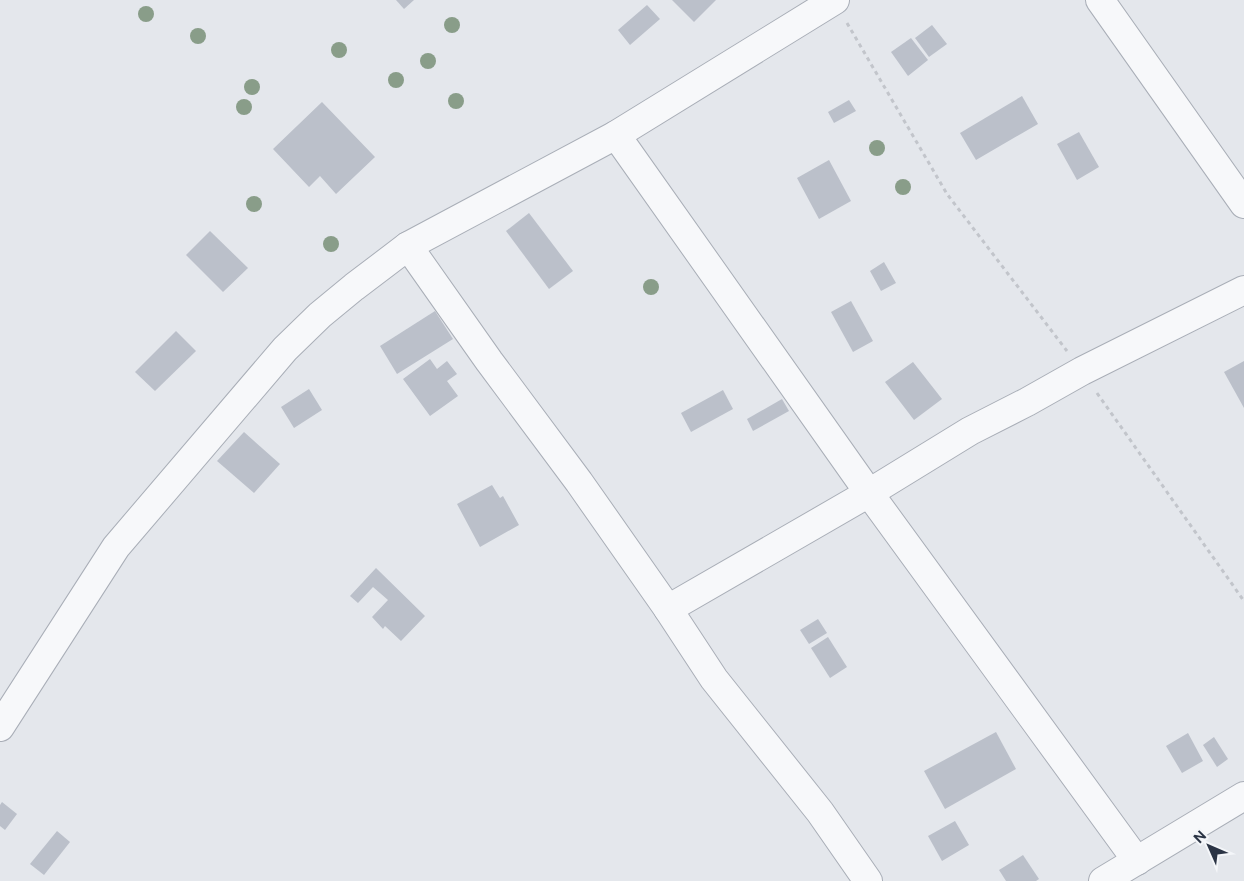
<svg xmlns="http://www.w3.org/2000/svg" width="1244" height="881" font-family="'Public Sans',sans-serif">
<rect width="100%" height="100%" fill="#e4e7ec"/>
<!-- building -->
<g fill="#bbc0ca">
<path d="M396,0H414L404,9Z"/>
<path d="M672,0H716L694,22Z"/>
<path d="M647,5L660,19L630,45L618,30Z"/>
<path d="M932,25L947,44L929,57L915,38Z"/>
<path d="M911,38L928,60L908,76L891,52Z"/>
<path d="M1022,96L1038,124L976,160L960,133Z"/>
<path d="M849,100L856,111L834,123L828,112Z"/>
<path d="M322,102L375,157L336,194L320,176L309,187L273,149Z"/>
<path d="M1079,132L1099,167L1077,180L1057,144Z"/>
<path d="M829,160L851,201L819,219L797,178Z"/>
<path d="M529,213L573,271L549,289L506,231Z"/>
<path d="M210,231L248,268L223,292L186,255Z"/>
<path d="M884,262L896,283L881,291L870,271Z"/>
<path d="M851,301L873,341L853,352L831,312Z"/>
<path d="M435,311L453,339L397,374L380,346Z"/>
<path d="M176,331L196,351L155,391L135,372Z"/>
<path d="M430,359L437,369L447,361L457,374L447,381L458,396L430,416L403,379Z"/>
<path d="M1244,361V408L1224,372Z"/>
<path d="M913,362L942,399L914,420L885,382Z"/>
<path d="M309,389L322,410L294,428L281,407Z"/>
<path d="M723,390L733,409L691,432L681,413Z"/>
<path d="M782,399L789,411L753,431L747,419Z"/>
<path d="M244,432L280,464L254,493L217,461Z"/>
<path d="M492,485L500,498L503,496L519,525L480,547L457,504Z"/>
<path d="M376,568L425,616L401,641L385,626L383,629L372,617L388,600L373,587L358,603L350,596Z"/>
<path d="M818,619L827,633L809,644L800,630Z"/>
<path d="M828,637L847,667L830,678L811,648Z"/>
<path d="M996,732L1016,769L945,809L924,771Z"/>
<path d="M1188,733L1203,761L1182,773L1166,746Z"/>
<path d="M1214,737L1228,759L1217,767L1203,745Z"/>
<path d="M2,802L17,814L5,830L0,826V805Z"/>
<path d="M955,821L969,845L942,861L928,836Z"/>
<path d="M57,831L70,842L44,875L30,864Z"/>
<path d="M1023,855L1039,879L1036,881H1006L999,870Z"/>
</g>
<g fill="none" stroke-linecap="round" stroke-linejoin="round">
<defs>
<g id="minor">
<path d="M1100,0L1244,204"/>
<path d="M616,135L869,493L1137,861"/>
<path d="M408,246L489,361L579,482L668,609L714,679L820,812L868,881"/>
<path d="M668,609L869,493L970,431L1027,402L1082,371L1244,290"/>
<path d="M0,727L116,547L285,349L320,315L354,287L408,246L616,135L835,0"/>
<path d="M1103,881L1244,796"/>
</g>
</defs>
<!-- minor casing -->
<use href="#minor" stroke="#a9aeb7" stroke-width="30"/>
<!-- path -->
<g stroke="#c2c5cb" stroke-width="3" stroke-dasharray="4 4" stroke-linecap="butt">
<path d="M847,23L947,194L1067,351"/>
<path d="M1097,393L1244,601"/>
</g>
<!-- minor -->
<use href="#minor" stroke="#f7f8fa" stroke-width="28"/>
</g>
<!-- trees -->
<g fill="#899d89">
<circle cx="146" cy="14" r="8"/>
<circle cx="452" cy="25" r="8"/>
<circle cx="198" cy="36" r="8"/>
<circle cx="339" cy="50" r="8"/>
<circle cx="428" cy="61" r="8"/>
<circle cx="396" cy="80" r="8"/>
<circle cx="252" cy="87" r="8"/>
<circle cx="456" cy="101" r="8"/>
<circle cx="244" cy="107" r="8"/>
<circle cx="877" cy="148" r="8"/>
<circle cx="903" cy="187" r="8"/>
<circle cx="254" cy="204" r="8"/>
<circle cx="331" cy="244" r="8"/>
<circle cx="651" cy="287" r="8"/>
</g>
<!-- north arrow -->
<g transform="translate(1209 846) rotate(315)" stroke="#f4f6f9" stroke-width="4" paint-order="stroke">
<path d="M0-4L9 19L0 12L-9 19Z" fill="#2b3445"/>
<text y="-8" font-size="14" font-weight="bold" text-anchor="middle" fill="#2b3445">N</text>
</g>
</svg>
